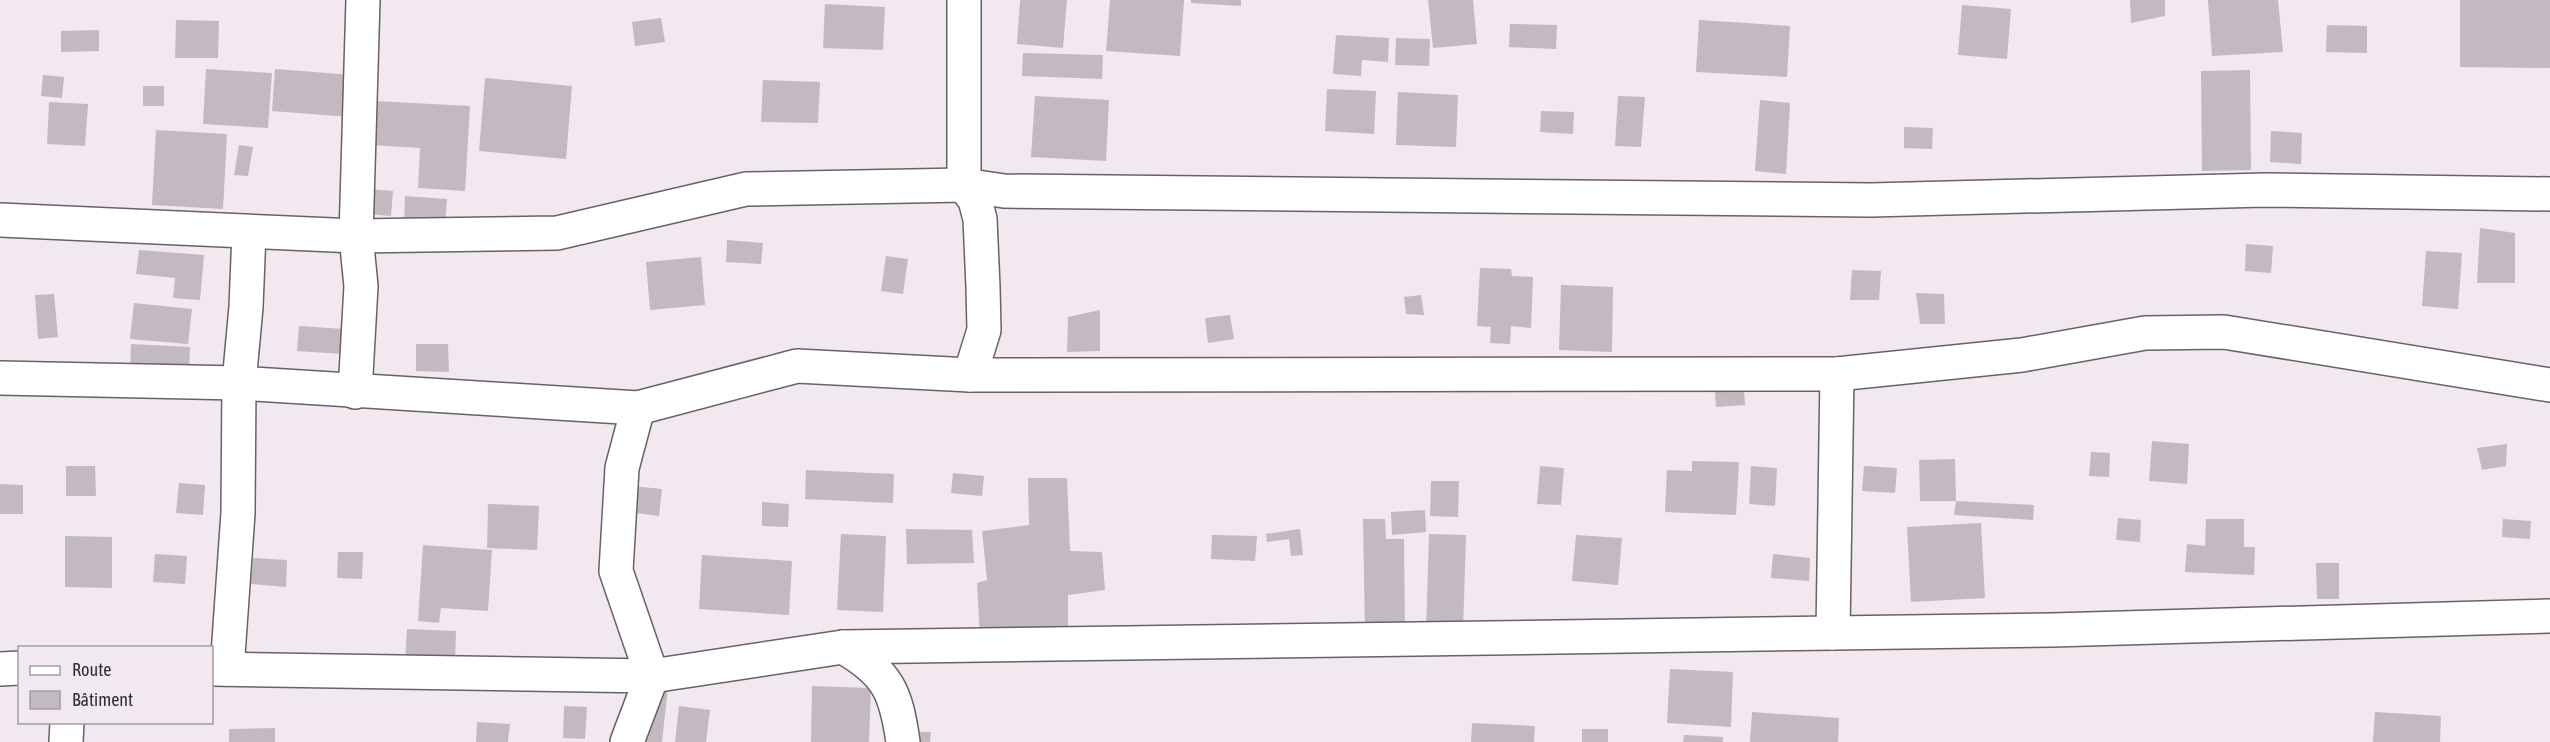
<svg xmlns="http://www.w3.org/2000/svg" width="2550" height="742" font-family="'Asap Condensed',sans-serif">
<rect width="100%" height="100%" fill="#f1e8f0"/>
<!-- building -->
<g fill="#c2b9c1">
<path d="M1020,0H1067L1063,48L1017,44Z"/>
<path d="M1110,0H1184L1180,56L1106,51Z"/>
<path d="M1191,0H1241V6L1191,3Z"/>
<path d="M1428,0H1473L1477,44L1433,48Z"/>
<path d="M2130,0H2165V16L2131,23Z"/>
<path d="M2208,0H2278L2283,52L2212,56Z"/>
<path d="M2460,0H2550V68L2460,67Z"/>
<path d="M825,4L885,7L883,50L823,48Z"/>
<path d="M1962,5L2011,9L2007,59L1958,55Z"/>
<path d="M661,18L665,42L635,46L632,22Z"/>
<path d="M176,20L219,21L218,58H175Z"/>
<path d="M1699,20L1790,26L1787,77L1696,72Z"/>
<path d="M1510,24L1557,25L1556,49L1509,47Z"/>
<path d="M2327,25L2367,26V53L2326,52Z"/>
<path d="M99,30V51L61,52V31Z"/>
<path d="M1336,35L1389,38L1388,62L1362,60L1361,76L1333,74Z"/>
<path d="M1396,38L1430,39L1429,66L1395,65Z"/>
<path d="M1023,53L1103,55L1102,79L1022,76Z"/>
<path d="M206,69L272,73L268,128L203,124Z"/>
<path d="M275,69L353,75L350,117L272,111Z"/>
<path d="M2250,70L2251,170L2202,171L2201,71Z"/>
<path d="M43,75L64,77L62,98L41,96Z"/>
<path d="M485,78L572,86L566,159L479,151Z"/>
<path d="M763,80L820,82L818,123L761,122Z"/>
<rect x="143" y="86" width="21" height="20"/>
<path d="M1327,89L1376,91L1374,134L1325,131Z"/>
<path d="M1398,92L1458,95L1456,147L1396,145Z"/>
<path d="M1035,96L1109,100L1106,161L1031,157Z"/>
<path d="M1618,96L1645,97L1641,147L1615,146Z"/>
<path d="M1760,100L1790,103L1786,174L1755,171Z"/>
<path d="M374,101L470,106L465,191L418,188L420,148L371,145Z"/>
<path d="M49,102L88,104L85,146L47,144Z"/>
<path d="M1541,111L1574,112L1573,134L1540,132Z"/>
<path d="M1904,127L1933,128L1932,149L1904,148Z"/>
<path d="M156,130L227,134L223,209L152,205Z"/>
<path d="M2271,131L2302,133L2301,164L2270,162Z"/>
<path d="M239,145L253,147L248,176L234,175Z"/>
<path d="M365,189L393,191L391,216L364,214Z"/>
<path d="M405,196L447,199L445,226L404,224Z"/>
<path d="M2480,228L2515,233V283H2477Z"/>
<path d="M727,240L763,243L761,264L726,262Z"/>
<path d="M2246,244L2273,246L2271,273L2245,271Z"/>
<path d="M139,250L204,255L200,300L173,298L175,278L136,274Z"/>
<path d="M2426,251L2462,253L2458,309L2422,306Z"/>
<path d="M886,256L908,259L903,294L881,291Z"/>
<path d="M701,257L705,305L650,310L646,262Z"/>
<path d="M1480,268L1511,269L1512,276L1533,277L1531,328L1511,326L1510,344L1490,343L1491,327L1477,326Z"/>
<path d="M1852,270L1881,271L1879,300H1850Z"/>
<path d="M1561,285L1613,287L1612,352L1559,350Z"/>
<path d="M1916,293L1944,294L1945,324H1920Z"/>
<path d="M54,294L58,337L38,339L35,295Z"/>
<path d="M1421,295L1424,315L1406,314L1404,297Z"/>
<path d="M134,303L192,309L188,344L130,339Z"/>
<path d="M1100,310V351L1067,352L1068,317Z"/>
<path d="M1230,315L1234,339L1208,343L1205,318Z"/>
<path d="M299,326L344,329L343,354L297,351Z"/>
<path d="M131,344L190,347L189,372L130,370Z"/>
<path d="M416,344H448L449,372L416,371Z"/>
<path d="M1744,390L1745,405L1716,407L1715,392Z"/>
<path d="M2152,441L2189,444L2187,484L2149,481Z"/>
<path d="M2507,444L2506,466L2482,470L2477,448Z"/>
<path d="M2091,452L2110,453L2109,477L2089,476Z"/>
<path d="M1955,459L1956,501L2034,505L2033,520L1954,515L1956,501H1920L1919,460Z"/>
<path d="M1692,461L1739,462L1736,515L1665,512L1667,470L1692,471Z"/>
<path d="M66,466H95L96,496H66Z"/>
<path d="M1540,466L1564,468L1561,505L1537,504Z"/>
<path d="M1751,466L1777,468L1775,506L1749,504Z"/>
<path d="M1864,466L1897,468L1895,493L1862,491Z"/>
<path d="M806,470L894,474L893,503L805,499Z"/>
<path d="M953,473L984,476L982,496L951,493Z"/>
<path d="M1028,478H1067L1070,551L1102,552L1105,590L1068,595V637L980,640L977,583L987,580L982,531L1029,525Z"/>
<path d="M1431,481H1459L1458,517L1430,516Z"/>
<path d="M179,483L205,485L203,515L176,513Z"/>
<path d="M0,484L23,485V514H0Z"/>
<path d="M632,486L662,489L659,516L629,512Z"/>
<path d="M762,502L789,504L788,527L762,526Z"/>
<path d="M488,504L539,506L537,550L487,548Z"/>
<path d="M1425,510L1426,532L1392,535L1391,512Z"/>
<path d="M2118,518L2141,520L2140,542L2116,540Z"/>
<path d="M1363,519H1385L1386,539H1404L1405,635H1365Z"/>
<path d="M2206,519H2244V547H2255L2254,575L2185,572L2187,544L2205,546Z"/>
<path d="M2503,519L2531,521L2530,539L2502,537Z"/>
<path d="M1981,523L1985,598L1911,602L1907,527Z"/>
<path d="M906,529L972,530L974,563L907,564Z"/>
<path d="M1300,529L1303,555L1291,556L1289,539L1267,542L1266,534Z"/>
<path d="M841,534L886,536L883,612L837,610Z"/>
<path d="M1429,534L1466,535L1463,633L1426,632Z"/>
<path d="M1212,535L1257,536L1255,561L1211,559Z"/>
<path d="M1576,535L1622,538L1618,585L1572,581Z"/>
<path d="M65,536L112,537V588L65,587Z"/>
<path d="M423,545L492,550L488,611L441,608L439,623L418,621Z"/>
<path d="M338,552H363L362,579L337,578Z"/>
<path d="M155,554L187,556L185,584L153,582Z"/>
<path d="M1773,554L1810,558L1809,581L1771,578Z"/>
<path d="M702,555L792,561L789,615L699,609Z"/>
<path d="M253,558L287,560L286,587L251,584Z"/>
<path d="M2316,563H2339V599H2317Z"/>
<path d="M407,629L456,631L455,663L405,662Z"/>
<path d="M1670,669L1733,672L1731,727L1667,723Z"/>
<path d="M639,683L668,687L662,742H634Z"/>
<path d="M812,686L871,688L869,742H811Z"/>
<path d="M564,706L587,707L585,739L563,738Z"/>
<path d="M679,706L710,710L706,742H675Z"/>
<path d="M1752,712L1839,718L1838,742H1750Z"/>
<path d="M2375,712L2441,716L2440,742H2373Z"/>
<path d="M477,722L510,724L508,742H476Z"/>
<path d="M1472,723L1535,726L1534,742H1471Z"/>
<path d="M275,728V742H229V729Z"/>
<rect x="1582" y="729" width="26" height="13"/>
<path d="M910,732H931L930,742H910Z"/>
<path d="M1684,735L1723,737V742H1683Z"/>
</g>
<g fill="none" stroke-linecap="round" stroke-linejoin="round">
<defs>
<g id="minor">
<path d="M964,0V185L975,200L980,219L983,287L984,330L970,375"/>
<path d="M0,220L356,236L557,233L746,189L964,185L1004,191L1871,200L2265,190L2550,194"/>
<path d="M0,378L239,383L638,408L797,366L970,375L1837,374L2022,355L2145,333L2224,332L2550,385"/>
<path d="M355,392L361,286L356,236L363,0"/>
<path d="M1833,633L1837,374"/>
<path d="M843,647C888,673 896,692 903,742"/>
<path d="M0,669L20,668"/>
<path d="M212,669L652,676L843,647L2052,630L2550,616"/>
<path d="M227,669L238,513L239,383L246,307L249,233"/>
<path d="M66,742L67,722"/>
<path d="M627,742L652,676L616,571L622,468L638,408"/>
</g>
</defs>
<!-- minor casing -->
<use href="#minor" stroke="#696168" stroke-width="36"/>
<!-- minor -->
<use href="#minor" stroke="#fff" stroke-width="33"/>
</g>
<!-- legend -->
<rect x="18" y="646" width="195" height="78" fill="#f1e8f0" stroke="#a49da3" stroke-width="1.5"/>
<rect x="30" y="666" width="30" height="9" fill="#ffffff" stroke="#a49da3" stroke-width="1.5"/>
<text x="72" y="676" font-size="18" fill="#312d30">Route</text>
<rect x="30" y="691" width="30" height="18" fill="#c2b9c1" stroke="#a49da3" stroke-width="1.5"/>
<text x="72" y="706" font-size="18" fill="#312d30">Bâtiment</text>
</svg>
